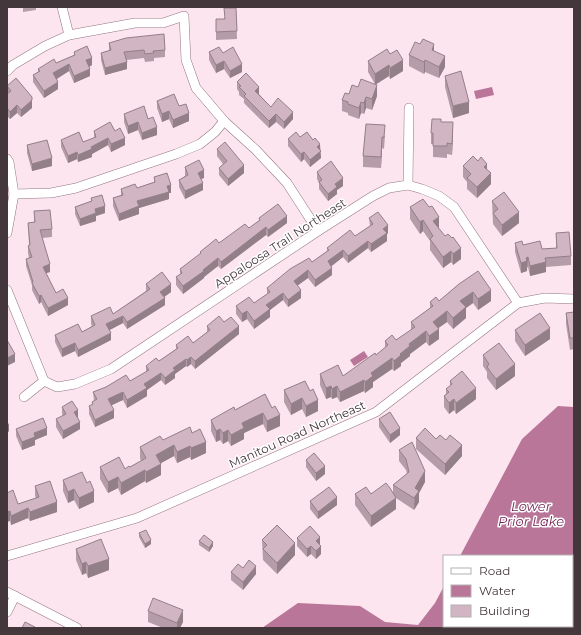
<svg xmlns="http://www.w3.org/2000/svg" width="581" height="635" font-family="Montserrat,sans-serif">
<rect width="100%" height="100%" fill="#fde5f0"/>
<!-- water -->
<g fill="#b97699">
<path d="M492,87L494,95L476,99L474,91Z"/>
<path d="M364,351L368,357L354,366L350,360Z"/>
<path d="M558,406L574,407V628H262L298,603L360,606L385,622L418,625L435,603L444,586V626H572V556H460L522,439Z"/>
</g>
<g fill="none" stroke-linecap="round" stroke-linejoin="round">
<defs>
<g id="minor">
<path d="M62,7L69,35"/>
<path d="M7,71L13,65L45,46L69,35L135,23H163L184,16L186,60L196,88L224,121L256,150L287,183L318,231"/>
<path d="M7,159L9,162L14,194L7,233"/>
<path d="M408,185L409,108"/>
<path d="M14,194L51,193L76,188L176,154L200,144L215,132L224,121"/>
<path d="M7,290L44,381"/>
<path d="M24,397L44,381L57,387L75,384L111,369L318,231L373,196L389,188L408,185L422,189L439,196L454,207L518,303"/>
<path d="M7,556L137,518L376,412L518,303L545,298L574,299"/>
<path d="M7,592L77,628"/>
<path d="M7,612L15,596"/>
</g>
</defs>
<!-- minor casing -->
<use href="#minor" stroke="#927683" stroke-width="10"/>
<!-- minor -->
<use href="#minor" stroke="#fff" stroke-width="9"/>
</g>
<!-- wall -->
<g fill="#b59ca8">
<path d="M23,7H36V10L23,12Z"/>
<path d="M236,8L237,39L216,40V19H224Z"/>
<path d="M109,43L165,50V57L154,58V61L145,62L144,58L126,60L127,69L105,75L101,60V53L109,51Z"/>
<path d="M434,51L445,67L439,78L425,72L424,74L409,66V55Z"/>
<path d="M74,52L92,65L89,67L90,76L74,83L69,71L57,79L58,89L44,98L33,82V75L38,72V69L56,63L74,55Z"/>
<path d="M209,52L223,53L242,72L230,78L224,69L216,73L209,60Z"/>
<path d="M390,54L403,71L390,79L389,76L376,84L377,96L372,110L366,108L364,114L361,113L359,119L348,115V113L342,111V100L358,87L375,84L368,72V61Z"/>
<path d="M445,76L469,113L453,118L445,87Z"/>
<path d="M237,82L259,94L271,107L293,119L284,129L276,122L269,128L244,103V99L239,95V92L237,89Z"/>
<path d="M7,86L32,108L21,117L17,113L10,119L7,116Z"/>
<path d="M157,101L179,106L189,121L173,128L169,119L162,122L157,108Z"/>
<path d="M124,114L148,119L157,135L142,140L138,130L128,134L124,122Z"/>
<path d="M441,122L453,134L452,155L447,154V158L433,157V144H431V133Z"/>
<path d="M366,124L385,136L384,149L382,148L381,168L363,167V156Z"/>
<path d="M94,131H115L125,145L111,152L108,145L92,154V157L78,162L77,159L68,163L61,147V140L83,142L94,138Z"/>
<path d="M300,137L320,150L321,158L310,167L304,159L301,162L288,146V139Z"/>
<path d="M27,145L52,166L32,171L27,153Z"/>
<path d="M217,149L244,173L228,186L219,175V168L223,164L217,156Z"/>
<path d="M463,166L487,169L491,184L477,198L467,189V182L463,177Z"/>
<path d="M185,167L204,178L201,179L203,190L185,199L179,187V180L185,176Z"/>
<path d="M317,172L343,186L337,190V194L328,201L319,189V183L317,179Z"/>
<path d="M154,177L171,193H169V199L139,208V214L119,221L113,206V198L121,195V189L137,188L154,182Z"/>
<path d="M91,198L105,213L96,216V221L80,226L75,214V207L91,201Z"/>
<path d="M492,201L519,223L502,236L493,224Z"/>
<path d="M410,207L439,229L461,259L453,265L451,262L443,268L430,250V241L423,231L420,234L410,219Z"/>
<path d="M34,211L52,229V237L42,238L50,272L46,273L56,293L68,305L48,316L41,302L39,304L32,290V285L26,266V259L29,258L28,253V246L29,245L28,223H34Z"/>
<path d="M259,218L287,223L268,237L266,235L221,269L218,266L204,277V278L183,294L176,285V277L180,275V269L200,254V252L249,228L259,221Z"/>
<path d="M369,218L388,233L387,234V241L371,252L368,248L348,263L343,257L331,266L332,275L315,287L308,278L297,286L301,298L288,307L283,300L270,310V317L254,329L247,319L242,322L236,314V306L254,303L267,294V288L312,262L327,251V248L355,236L370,226Z"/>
<path d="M556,233L571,256V265L546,267V272L530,276L528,267H527V271L521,273L515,252V243L523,245L542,249L556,248Z"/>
<path d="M146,284L171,292L164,297L165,305L127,329L123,323L109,330L111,340L78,357L75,351L62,357L55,342V335L82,332L92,326L91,324V316L113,314L146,291Z"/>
<path d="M459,284L491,301L478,310L473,303L466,308V318L453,329L447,322L438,328L439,339L429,346L426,342L410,354V356L401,363V366L394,371L392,369L373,382V387L365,393L364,391L340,402L337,397L332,399L331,397L326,399L320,385V374L343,376L376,355L385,348V341L396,340L411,330V322L430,308V302L439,301Z"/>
<path d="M574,312V349L570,350L566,324V313Z"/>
<path d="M224,322L239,334L195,369L191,364L187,367L186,366L175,374V378L165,385L161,380L147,390V396L127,408L123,400L111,405L114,418L95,427L89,414V406L92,405V402L94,401L93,392L130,381L146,372V366L159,361L176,349V345L193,343L207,332V326Z"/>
<path d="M515,330L550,339L525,356L515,341Z"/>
<path d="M483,355L515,376L496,390L487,378V372L483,366Z"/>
<path d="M305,381L318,411L306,417L302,409L291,415L284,402V390Z"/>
<path d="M450,381L476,399L456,414L454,410L449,414L444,407V396L446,394V389L450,386Z"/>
<path d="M265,394L280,426L267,432L263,424L244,433V439L231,446L228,441L223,444L220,440L216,442L211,431V420L235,410Z"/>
<path d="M62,407L78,417L80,429L63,439L56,427V419L63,416L62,414Z"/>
<path d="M379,419L400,435L390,443L379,427Z"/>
<path d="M16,429L47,435L35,440V445L22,450L16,436Z"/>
<path d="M192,433L206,453L191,460L190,457L177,463L174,456L160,463L161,475L146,483L145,481L121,495L118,488L108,493L100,479V467L125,469L130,467L141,461L140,458V447L163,440Z"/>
<path d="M416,438L436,439L462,456L445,475L416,449Z"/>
<path d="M399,450L425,482L419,493V502L414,510L396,498V509L371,527L355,505V494L393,493V485L407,474L406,470L399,461Z"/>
<path d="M306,460L325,474L316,481L306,467Z"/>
<path d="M63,480L94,502L79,509L74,500L68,503L63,491Z"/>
<path d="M35,486L57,512L30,521L28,518L11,525L10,521L7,493L18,504L36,498L35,496Z"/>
<path d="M310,501L337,505L318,519L310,509Z"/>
<path d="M139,533L151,544L145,548L139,537Z"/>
<path d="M297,538L320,545L321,554L316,559L311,554L307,557L297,546Z"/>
<path d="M262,540L295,555L277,574L263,560Z"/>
<path d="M199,541L213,546L209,552L199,545Z"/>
<path d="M76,549L109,570L88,578L86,573L82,575L76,560Z"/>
<path d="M243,568L256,574L243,590L231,580V572Z"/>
<path d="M148,611L183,622L180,628H163L148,622Z"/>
</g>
<!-- shaded-wall -->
<g fill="#937f88">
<path d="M434,44V55L432,50Z"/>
<path d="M445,56V67L439,78V67Z"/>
<path d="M92,58V65L86,68V60Z"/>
<path d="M403,60V71L390,79V68Z"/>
<path d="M425,60V72L424,74V62Z"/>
<path d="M224,61V69L216,73V65Z"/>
<path d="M127,62V69L105,75V68Z"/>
<path d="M69,64V71L53,81V73Z"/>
<path d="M242,64V72L230,78V71Z"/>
<path d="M389,65V76L375,85V74Z"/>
<path d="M90,69V76L74,83V76Z"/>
<path d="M58,82V89L44,98V91Z"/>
<path d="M377,85V96L372,110V99Z"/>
<path d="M259,87V94L255,98V91Z"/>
<path d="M366,97V108L364,114V103Z"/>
<path d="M32,100V108L21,117V110Z"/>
<path d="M361,102V113L359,119V108Z"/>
<path d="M469,102V113L453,118V106Z"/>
<path d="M17,105V113L10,119V112Z"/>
<path d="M169,111V119L162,122V114Z"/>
<path d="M293,112V119L284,129V122Z"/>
<path d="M189,113V121L173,128V120Z"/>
<path d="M276,114V122L269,128V121Z"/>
<path d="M138,122V130L128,134V126Z"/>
<path d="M453,122V134L452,155V144Z"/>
<path d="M157,127V135L142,140V133Z"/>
<path d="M382,137V148L381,168V157Z"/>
<path d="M108,138V145L92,154V157L78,162V155L91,147Z"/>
<path d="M125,138V145L111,152V144Z"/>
<path d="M320,144L321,158L310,167V160L317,147Z"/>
<path d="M77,152V159L68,163V156Z"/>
<path d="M304,152V159L301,162V154Z"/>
<path d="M52,158V166L32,171V164Z"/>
<path d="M487,164V175L484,167Z"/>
<path d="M244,165V173L228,186V179Z"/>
<path d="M204,170V178L198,180V173Z"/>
<path d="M491,173V184L477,198V187Z"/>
<path d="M343,178V186L337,190V194L328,201V194L335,184Z"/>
<path d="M203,183V190L185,199V191Z"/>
<path d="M171,185V193H169V199L139,208V214L119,221V214L137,201L167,186Z"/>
<path d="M105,206V213L96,216V221L80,226V219L95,209Z"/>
<path d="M519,212V223L502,236V225Z"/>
<path d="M287,216V223L268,237V230Z"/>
<path d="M439,217V229L433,233V221Z"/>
<path d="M423,220V231L420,234V222Z"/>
<path d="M388,225V233L387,234V241L371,252V244L383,229Z"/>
<path d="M266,227V235L221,269V262Z"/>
<path d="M368,241V248L348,263V256Z"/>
<path d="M461,248V259L453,265V254Z"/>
<path d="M343,250V257L328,269V261Z"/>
<path d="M451,251V262L443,268V257Z"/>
<path d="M528,257L527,271L521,273V263L526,258Z"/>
<path d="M218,258V266L204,277V278L183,294V286Z"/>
<path d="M546,262V272L530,276V266Z"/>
<path d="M50,264V272L43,274V267Z"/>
<path d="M332,268V275L315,287V280Z"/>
<path d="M308,270V278L294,288V281Z"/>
<path d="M171,284V292L160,300V292Z"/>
<path d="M301,290V298L288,307V300Z"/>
<path d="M491,290V301L478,310V299Z"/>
<path d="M473,292V303L466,308V318L453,329V318L460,301Z"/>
<path d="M283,293V300L270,310V317L254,329V321L266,305Z"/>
<path d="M41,295V302L39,304V296Z"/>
<path d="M68,298V305L48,316V308Z"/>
<path d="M165,298V305L127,329V322Z"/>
<path d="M247,311V319L242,322V314Z"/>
<path d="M447,311V322L433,332V322Z"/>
<path d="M123,316V323L106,332V324Z"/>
<path d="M239,326V334L195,369V361Z"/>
<path d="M550,328V339L525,356V345Z"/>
<path d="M439,329V339L429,346V336Z"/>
<path d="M426,331V342L410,354V356L401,363V366L394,371V361L409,344Z"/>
<path d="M111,333V340L78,357V350Z"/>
<path d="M75,343V351L62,357V349Z"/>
<path d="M15,354V362L7,366V358Z"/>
<path d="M191,357V364L187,367V360Z"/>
<path d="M392,358V369L373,382V387L365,393V382L371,373Z"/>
<path d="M186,359V366L175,374V378L165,385V378L173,368Z"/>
<path d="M515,364V376L496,390V379Z"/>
<path d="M161,373V380L147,390V396L127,408V400L144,384Z"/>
<path d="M364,380V391L340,402V392Z"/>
<path d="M331,386V397L326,399V388Z"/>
<path d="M337,386V397L332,399V389Z"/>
<path d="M476,388V399L456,414V403Z"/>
<path d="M123,392V400L108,407V399Z"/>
<path d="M302,398V409L291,415V404Z"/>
<path d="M454,399V410L449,414V403Z"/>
<path d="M318,400V411L306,417V406Z"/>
<path d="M78,410V417L74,420V412Z"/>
<path d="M114,410V418L95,427V420Z"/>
<path d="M263,413V424L244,433V439L231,446V435L242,423Z"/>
<path d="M280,415V426L267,432V421Z"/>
<path d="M80,422V429L63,439V431Z"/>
<path d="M9,423V431L7,434V426Z"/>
<path d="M47,428V435L35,440V445L22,450V442L34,433Z"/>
<path d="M400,428V435L390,443V435Z"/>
<path d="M220,429V440L216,442V431Z"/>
<path d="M228,430V441L223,444V433Z"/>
<path d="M206,442V453L191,460V448Z"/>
<path d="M174,445V456L156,466V455Z"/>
<path d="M462,445V456L445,475V464Z"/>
<path d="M190,446V457L177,463V452Z"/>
<path d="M161,464V475L146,483V472Z"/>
<path d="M325,466V474L316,481V473Z"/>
<path d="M145,470V481L121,495V483Z"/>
<path d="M425,471V482L419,493V502L414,510L415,488Z"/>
<path d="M118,477V488L108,493V482Z"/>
<path d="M74,489V500L68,503V492Z"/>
<path d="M94,491V502L79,509V498Z"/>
<path d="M337,497V505L318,519V512Z"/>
<path d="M396,498V509L371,527V516Z"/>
<path d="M57,502V512L30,521V512Z"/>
<path d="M28,508V518L11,525V516Z"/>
<path d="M10,511V521L7,522V512Z"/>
<path d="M320,537V545L316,541Z"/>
<path d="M151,540V544L145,548V544Z"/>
<path d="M213,542V546L209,552V548Z"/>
<path d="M295,543V555L277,574V563Z"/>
<path d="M311,546V554L307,557V549Z"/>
<path d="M321,546V554L316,559V551Z"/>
<path d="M109,559V570L88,578V566Z"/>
<path d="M86,562V573L82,575V564Z"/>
<path d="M256,566V574L243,590V582Z"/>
<path d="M183,610V622L180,628H177V623Z"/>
</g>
<!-- building -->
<g fill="#d2b5c3" stroke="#937f88">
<path d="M224,8H236L237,31L216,32V19H225Z"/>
<path d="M164,34L165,50L153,51L154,53L145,54L144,50L124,52L127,62L105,68L101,53L111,50L109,43L126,38Z"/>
<path d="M423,39L434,44L432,50L445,56L439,67L425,60L424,62L409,55L415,42L420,44Z"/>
<path d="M87,46L92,58L86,60L90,69L74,76L69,64L53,73L58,82L44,91L33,75L40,71L38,69L54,59L56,63L75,55L74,52Z"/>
<path d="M219,47L223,53L233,47L242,64L230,71L224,61L216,65L209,52Z"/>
<path d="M387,49L390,54L397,50L403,60L390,68L389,65L375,74L368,61Z"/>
<path d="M461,71L469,102L453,106L445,76Z"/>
<path d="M246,73L259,87L255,91L271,107L278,98L293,112L284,122L276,114L269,121L244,96L246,94L239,87L241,86L237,82Z"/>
<path d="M16,78L32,97V100L21,110L17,105L10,112L7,108V94L11,91L7,86Z"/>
<path d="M361,79L377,85L372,99L366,97L364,103L361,102L359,108L348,104V102L342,100L345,93L349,94L352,85L358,87Z"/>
<path d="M174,94L179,106L186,104L189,113L173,120L169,111L162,114L157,101Z"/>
<path d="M144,106L148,119L153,117L157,127L142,133L138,122L128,126L124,114Z"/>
<path d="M432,119H441V122H453L452,144L447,143V146H433V133H431Z"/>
<path d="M110,122L115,131L120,128L125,138L111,144L108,138L91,147L92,149L78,155L77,152L68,156L61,140L79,132L83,142L96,137L94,131Z"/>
<path d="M366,124L385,125L384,137H382L381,157L363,156Z"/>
<path d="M296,132L300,137L307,132L313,140L315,138L320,144L317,147L321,151L310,160L304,152L301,154L288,139Z"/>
<path d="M47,140L52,158L32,164L27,145Z"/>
<path d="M225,142L244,165L228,179L219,168L227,161L217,149Z"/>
<path d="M473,156L478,161L481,157L487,164L484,167L491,173L477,187L467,178L471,174L463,166Z"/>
<path d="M199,160L204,170L198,173L203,183L185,191L179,180L188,175L185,167Z"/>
<path d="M331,161L343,178L335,184L337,187L328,194L319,182L322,180L317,172Z"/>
<path d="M167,173L171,185L167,186L169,192L137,201L139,206L119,214L113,198L123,195L121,189L135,184L137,188L155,182L154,177Z"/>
<path d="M504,192L519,212L502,225L493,213L498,209L492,201Z"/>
<path d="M102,195L105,206L95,209L96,213L80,219L75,207L92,201L91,198Z"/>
<path d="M423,199L429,207L432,206L439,217L433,221L445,236L448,234L452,238L453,237L461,248L453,254L451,251L443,257L430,239L433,236L423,220L420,222L410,207Z"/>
<path d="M278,204L287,216L268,230L266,227L221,262L218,258L203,270L204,271L183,286L176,277L182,273L180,269L201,253L200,252L216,239L219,243L245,224L249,228L260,220L259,218Z"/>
<path d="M50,210L52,229L40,230L50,264L43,267L56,293L63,289L68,298L48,308L41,295L39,296L32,283L33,282L26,259L32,257L28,246L30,245L28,223L35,222L34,211Z"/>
<path d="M378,212L388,225L383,229L387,233L371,244L368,241L348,256L343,250L328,261L332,268L315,280L308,270L294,281L301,290L288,300L283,293L266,305L270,309L254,321L247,311L242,314L236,306L249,297L254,303L270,292L267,288L290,269L309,258L312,262L329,250L327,248L350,230L355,236L373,224L369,218Z"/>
<path d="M569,232L571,256L545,258L546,262L530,266L528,257L526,258L527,261L521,263L515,243L522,241L523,245L540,241L542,249L557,248L556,233Z"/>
<path d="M478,271L491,290L478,299L473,292L460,301L466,307L453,318L447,311L433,322L439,329L429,336L426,331L409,344L410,346L400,354L401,355L394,361L392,358L371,373L373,376L365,382L364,380L340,392L337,386L332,389L331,386L326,388L320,374L338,365L343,376L375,353L376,355L388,345L385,341L392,335L396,340L415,327L411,322L433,306L430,302L436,297L439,301L459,284Z"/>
<path d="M162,272L171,284L160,292L165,298L127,322L123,316L106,324L111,333L78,350L75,343L62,349L55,335L78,324L82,332L95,325L91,316L110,307L113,314L150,289L146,284Z"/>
<path d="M574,312V338H570L566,313Z"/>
<path d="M540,313L550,328L525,345L515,330Z"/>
<path d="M219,316L224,322L231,317L239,326L195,361L191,357L187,360L186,359L173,368L175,370L165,378L161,373L144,384L147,388L127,400L123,392L108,399L114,410L95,420L89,406L93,404L92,402L97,399L93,392L106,387L126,375L130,381L149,370L146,366L156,358L159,361L178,348L176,345L188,336L193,343L210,330L207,326Z"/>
<path d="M7,340L15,354L7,358Z"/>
<path d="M499,343L515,364L496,379L487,367L489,364L483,355Z"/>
<path d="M462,371L476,388L456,403L454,399L449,403L444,396L449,392L446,389L452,384L450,381Z"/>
<path d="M305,381L310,391L313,389L318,400L306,406L302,398L291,404L284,390Z"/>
<path d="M265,394L272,408L275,406L280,415L267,421L263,413L242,423L244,428L231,435L228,430L223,433L220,429L216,431L211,420L234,407L235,410Z"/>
<path d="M72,401L78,410L74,412L80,422L63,431L56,419L66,414L62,407Z"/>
<path d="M390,412L400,428L390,435L379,419Z"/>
<path d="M43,418L47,428L34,433L35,437L22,442L16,429Z"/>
<path d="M190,427L192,433L200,429L206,442L191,448L190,446L177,452L174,445L156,455L161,464L146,472L145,470L121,483L118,477L108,482L100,467L119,457L125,469L129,466L130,467L146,458L140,447L160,436L163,440Z"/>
<path d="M425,428L436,439L440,435L446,440L450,435L462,445L445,464L416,438Z"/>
<path d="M412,442L425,471L415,488L419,491L414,498L393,485L409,472L406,459L399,450Z"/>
<path d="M314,453L325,466L316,473L306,460Z"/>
<path d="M82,472L87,483L90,481L94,491L79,498L74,489L68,492L63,480Z"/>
<path d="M50,481L57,502L30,512L28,508L11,516L10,511L7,512V493L13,490L18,504L39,497L35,486Z"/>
<path d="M386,483L390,488L396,498L371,516L355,494L366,487L371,494Z"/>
<path d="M329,487L337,497L318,512L310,501Z"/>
<path d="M277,525L295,543L277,563L263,549L267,545L262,540Z"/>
<path d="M310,526L320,537L316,541L321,546L316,551L311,546L307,549L297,538Z"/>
<path d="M146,530L151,540L145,544L139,533Z"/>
<path d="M204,535L213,542L209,548L199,541Z"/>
<path d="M101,539L109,559L88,566L86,562L82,564L76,549Z"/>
<path d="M249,560L256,566L243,582L231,572L238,564L243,568Z"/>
<path d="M153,598L183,610L177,623L148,611Z"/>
<path d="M25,622L35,627V628H22Z"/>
</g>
<g text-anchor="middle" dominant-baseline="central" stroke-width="3" stroke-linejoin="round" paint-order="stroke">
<!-- street labels -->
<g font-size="12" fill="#43373c" stroke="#fff">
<text transform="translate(280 243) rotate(-33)">Appaloosa Trail Northeast</text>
<text transform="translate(297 434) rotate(-24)">Manitou Road Northeast</text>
</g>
<!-- water labels -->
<g font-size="13" font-style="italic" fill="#701f4f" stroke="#fff">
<text x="531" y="506">Lower<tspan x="531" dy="15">Prior Lake</tspan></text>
</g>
</g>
<!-- border -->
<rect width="581" height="635" fill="none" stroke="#43373c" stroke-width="16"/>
<!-- legend -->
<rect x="443" y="555" width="130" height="72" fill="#ffffff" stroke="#b4afb1"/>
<rect x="451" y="568" width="20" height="6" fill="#ffffff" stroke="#b4afb1"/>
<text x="479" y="575" font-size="12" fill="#43373c">Road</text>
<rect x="451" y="585" width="20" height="12" fill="#b97699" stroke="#b4afb1"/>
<text x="479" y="595" font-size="12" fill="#43373c">Water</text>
<rect x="451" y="605" width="20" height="12" fill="#d2b5c3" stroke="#b4afb1"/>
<text x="479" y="615" font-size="12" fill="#43373c">Building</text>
</svg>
